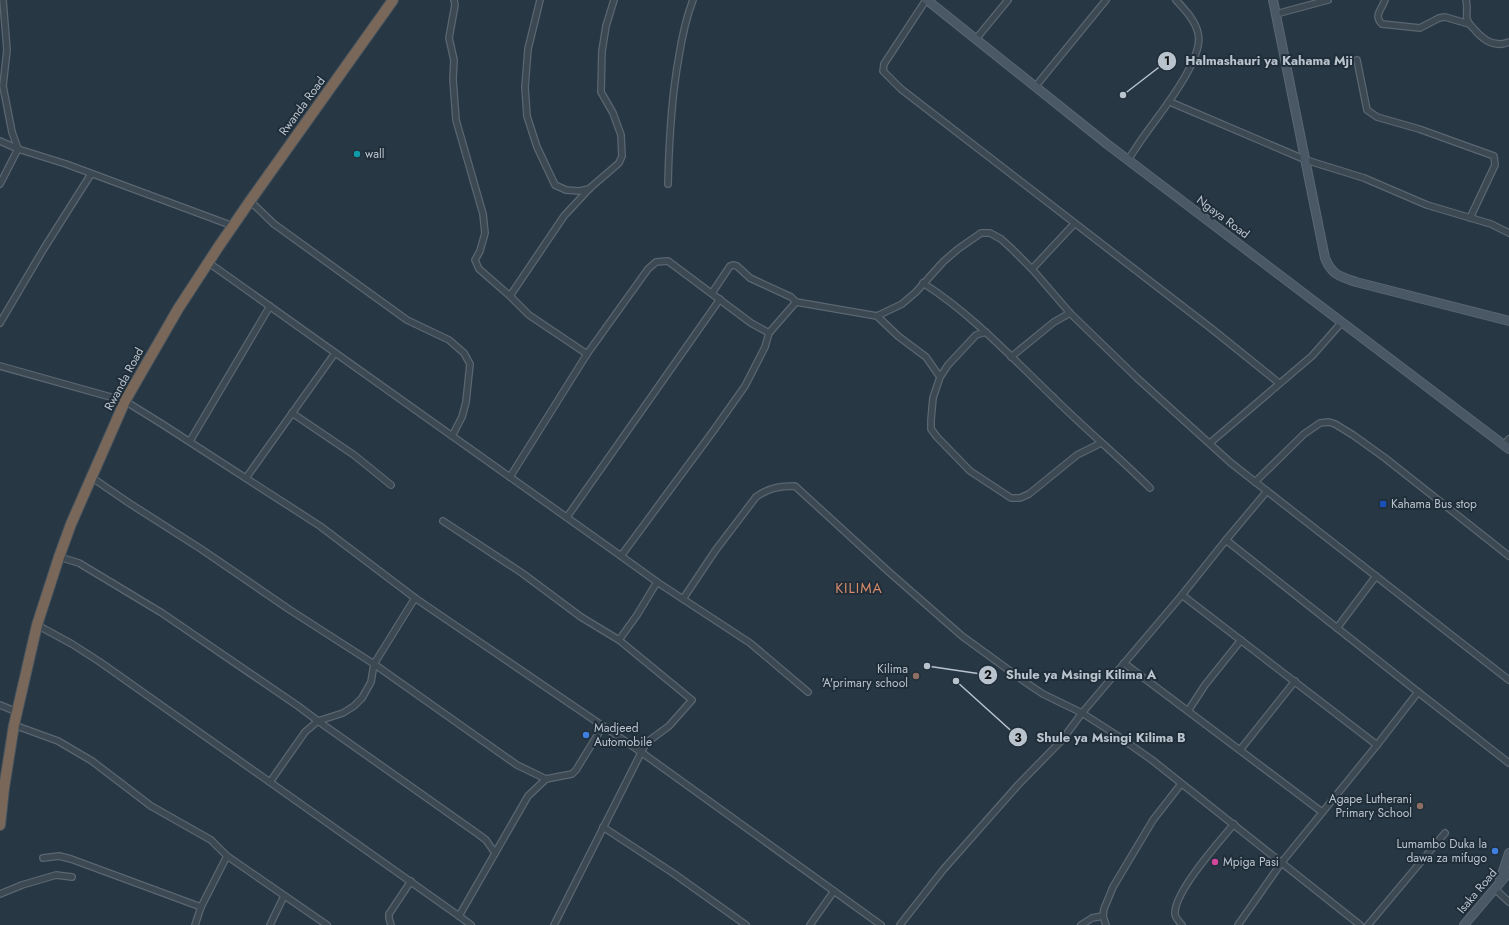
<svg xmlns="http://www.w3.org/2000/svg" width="1509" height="925" font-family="Jost,sans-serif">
<rect width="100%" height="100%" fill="#273744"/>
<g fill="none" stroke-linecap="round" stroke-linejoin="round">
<defs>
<g id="street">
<path d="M454,0L455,5L449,38L454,60L453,79L456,120L483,214L485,233L480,251L475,260L479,269L510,296L529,315L587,354"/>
<path d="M540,0L528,49L525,87L527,116L537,147L555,185L566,190L579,191L589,189"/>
<path d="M926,0L884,64L883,71L901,89L1212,329L1279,383"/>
<path d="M1385,0C1382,9 1373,16 1382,24L1420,28L1439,18L1445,17L1469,24"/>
<path d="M1466,0C1468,6 1466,13 1467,19C1468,23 1471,26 1474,29C1483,40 1495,48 1509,42"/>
<path d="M1276,14L1328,0"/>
<path d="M976,39L1008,0"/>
<path d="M1357,60L1367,110L1377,117L1419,129L1494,156L1495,165L1470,218"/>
<path d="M1035,87L1106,0"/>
<path d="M1170,102L1306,160L1364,178L1427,205L1491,224L1509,233"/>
<path d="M0,141L18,149L66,164L233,226"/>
<path d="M1128,160C1134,151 1140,141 1147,132C1161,112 1205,58 1198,33C1195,20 1185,10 1176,0"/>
<path d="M0,184L18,149L12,132L3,86L7,50L3,0"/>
<path d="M668,184C669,141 671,99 679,56C682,37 686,18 693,0"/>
<path d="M250,201L274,224L407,320L449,340L464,353L470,364L466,402L462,417L452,436"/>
<path d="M209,263L621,556"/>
<path d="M1032,269L1074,224"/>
<path d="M923,283C973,315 1012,358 1054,398C1085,429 1119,457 1150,488"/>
<path d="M712,293L730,266L733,265L737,266L750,278L791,297L796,302L877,316L902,304L916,292L943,262L958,249L981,233H990L1001,239L1012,249L1032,269L1070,313L1137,378L1231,463L1509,680"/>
<path d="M510,296L564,216L590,188L619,163L622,156L621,135L613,113L601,92L602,51L606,26L614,0"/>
<path d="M877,316L898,336L926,357L940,377"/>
<path d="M0,323L43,250L91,174"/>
<path d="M986,332L976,335L948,365L940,377L933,398L931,420V429L937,437L970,471L1011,498H1020L1029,494L1077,455L1101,443"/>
<path d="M1011,357L1054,322L1070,313"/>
<path d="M0,366L125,401L162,424L320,526L415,598L641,752L881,925"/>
<path d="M292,413L354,455L391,485"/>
<path d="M190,441L270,306"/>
<path d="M1210,443L1312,356L1342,322"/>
<path d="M1504,445L1509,439"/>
<path d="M91,477L129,503L201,549L290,610L374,664L517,765L546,779"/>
<path d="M510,477L587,354L648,269L656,262L668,261L751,323L769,333"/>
<path d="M246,478L335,353"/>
<path d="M1255,482L1304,434L1320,423L1329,422L1335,424L1353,435L1385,458L1509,556"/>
<path d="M567,517L720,299"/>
<path d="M443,521L522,573L581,617L619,640"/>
<path d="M1226,540L1418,692L1509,763"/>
<path d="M59,557L79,563L162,613L298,706L318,721L478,834L486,840L495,853"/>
<path d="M657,582L750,643L808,692"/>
<path d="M1182,595L1377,745"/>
<path d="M683,599L715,551L756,497C768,488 780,486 795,486L889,572L962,636L1028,684L1043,694L1082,713L1118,736L1152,760L1360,925"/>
<path d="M37,625L72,644L100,662L459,916L471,925"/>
<path d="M1337,628L1376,576"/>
<path d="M1124,663L1322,812"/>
<path d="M0,705L17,712"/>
<path d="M1188,711L1205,685L1241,640"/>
<path d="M14,725L58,741L92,761L151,806L211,840L227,856L327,925"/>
<path d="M1240,750L1295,681"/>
<path d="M270,782L305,732L318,721L343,713L354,706L362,698L371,682L374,664L415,598"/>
<path d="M603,827L673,873L746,925"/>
<path d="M43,858L59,856L71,859L201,907"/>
<path d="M1495,889L1509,902"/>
<path d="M0,894L22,885L56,875L72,877"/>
<path d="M459,916L528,796L546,779L572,774L576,770L603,726"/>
<path d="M195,925L201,907L227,856"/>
<path d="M270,925L284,896"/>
<path d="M391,925L389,918V914L411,881"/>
<path d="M554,925L646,743L669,726L692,700L619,640L637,615L657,582L621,556L714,430L745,386L765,347L769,333L796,302"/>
<path d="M810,925L834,891"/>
<path d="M900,925L943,870L1018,785L1062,740L1082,713L1182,595L1226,540L1267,491"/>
<path d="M1081,925L1092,918L1103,916"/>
<path d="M1106,925L1103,916L1104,909L1113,887L1153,820L1181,784"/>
<path d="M1182,925C1179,921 1174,917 1175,912C1176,890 1219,842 1234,824"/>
<path d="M1238,925L1282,862L1377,745L1418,692"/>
<path d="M1368,925L1445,833"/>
</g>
<g id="secondary">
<path d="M927,0L1107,144L1509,449"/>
<path d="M1273,0L1325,258C1332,275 1339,276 1356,282L1509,321"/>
<path d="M1500,880L1509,853"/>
<path d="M1464,925L1509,872"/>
</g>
<path id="highway" d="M0,825L4,788L14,725L37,625L59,557L71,524L125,401L178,309L219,246L250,201L393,0"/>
</defs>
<!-- street casing -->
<use href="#street" stroke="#5a6671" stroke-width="8"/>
<!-- secondary casing -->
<use href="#secondary" stroke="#5a6671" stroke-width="10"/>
<!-- highway casing -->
<use href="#highway" stroke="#46535e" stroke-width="12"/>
<!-- street -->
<use href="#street" stroke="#3c4953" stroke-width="5.5"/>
<!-- secondary -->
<use href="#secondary" stroke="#4a5866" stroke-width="8"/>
<!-- highway -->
<use href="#highway" stroke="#796859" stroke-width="10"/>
</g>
<!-- markers -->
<circle fill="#0f9aa8" stroke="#202e39" stroke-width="1.5" cx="357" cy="154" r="4"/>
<rect fill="#1a4fb4" stroke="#202e39" stroke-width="1.5" x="1379" y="500" width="8" height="8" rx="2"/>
<g fill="#8d6e63" stroke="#202e39" stroke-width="1.5">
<circle cx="916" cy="676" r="4"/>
<circle cx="1420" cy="806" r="4"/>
</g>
<g fill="#3f7fe0" stroke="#202e39" stroke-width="1.5">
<circle cx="586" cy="735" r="4"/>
<circle cx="1495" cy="851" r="4"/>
</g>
<circle fill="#d1479c" stroke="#202e39" stroke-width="1.5" cx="1215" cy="862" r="4"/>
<g text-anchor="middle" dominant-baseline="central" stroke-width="4" stroke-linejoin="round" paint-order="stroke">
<!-- street labels -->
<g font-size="12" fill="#b9c3cd" stroke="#202e39">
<text transform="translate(302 106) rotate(-54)">Rwanda Road</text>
<text transform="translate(1223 217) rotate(37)">Ngaya Road</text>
<text transform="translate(124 379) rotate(-62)">Rwanda Road</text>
<text transform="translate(1477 891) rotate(-50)">Isaka Road</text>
</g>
<!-- poi labels -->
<g font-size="12" fill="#b9c3cd" stroke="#202e39" text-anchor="start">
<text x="365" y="154">wall</text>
<text x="1391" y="504">Kahama Bus stop</text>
<text x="908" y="669" text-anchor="end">Kilima<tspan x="908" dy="14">'A'primary school</tspan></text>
<text x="594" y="728">Madjeed<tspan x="594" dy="14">Automobile</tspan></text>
<text x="1412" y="799" text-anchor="end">Agape Lutherani<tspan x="1412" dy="14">Primary School</tspan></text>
<text x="1487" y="844" text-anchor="end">Lumambo Duka la<tspan x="1487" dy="14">dawa za mifugo</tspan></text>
<text x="1223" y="862">Mpiga Pasi</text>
</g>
<!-- quarter labels -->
<g font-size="14" letter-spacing="1" fill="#d78b6b" stroke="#202e39">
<text x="859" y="588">KILIMA</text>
</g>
</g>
<!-- callouts -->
<path fill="none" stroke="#b9c3cd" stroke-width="1.5" d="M1123 95L1167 61M927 666L988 675M956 681L1018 737"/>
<g fill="#b9c3cd" stroke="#202e39" stroke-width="1.5">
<circle cx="1123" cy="95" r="4"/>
<circle cx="927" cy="666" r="4"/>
<circle cx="956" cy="681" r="4"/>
<circle cx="1167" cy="61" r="10"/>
<circle cx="988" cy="675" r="10"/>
<circle cx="1018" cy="737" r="10"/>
</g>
<g font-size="12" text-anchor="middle" font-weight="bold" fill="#111">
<text x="1167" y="65">1</text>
<text x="988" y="679">2</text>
<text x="1018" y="742">3</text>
</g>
<g font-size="13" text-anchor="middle" font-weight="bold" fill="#b9c3cd" stroke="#202e39" stroke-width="4" stroke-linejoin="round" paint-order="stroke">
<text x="1269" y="65">Halmashauri ya Kahama Mji</text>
<text x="1081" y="679">Shule ya Msingi Kilima A</text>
<text x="1111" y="742">Shule ya Msingi Kilima B</text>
</g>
</svg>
